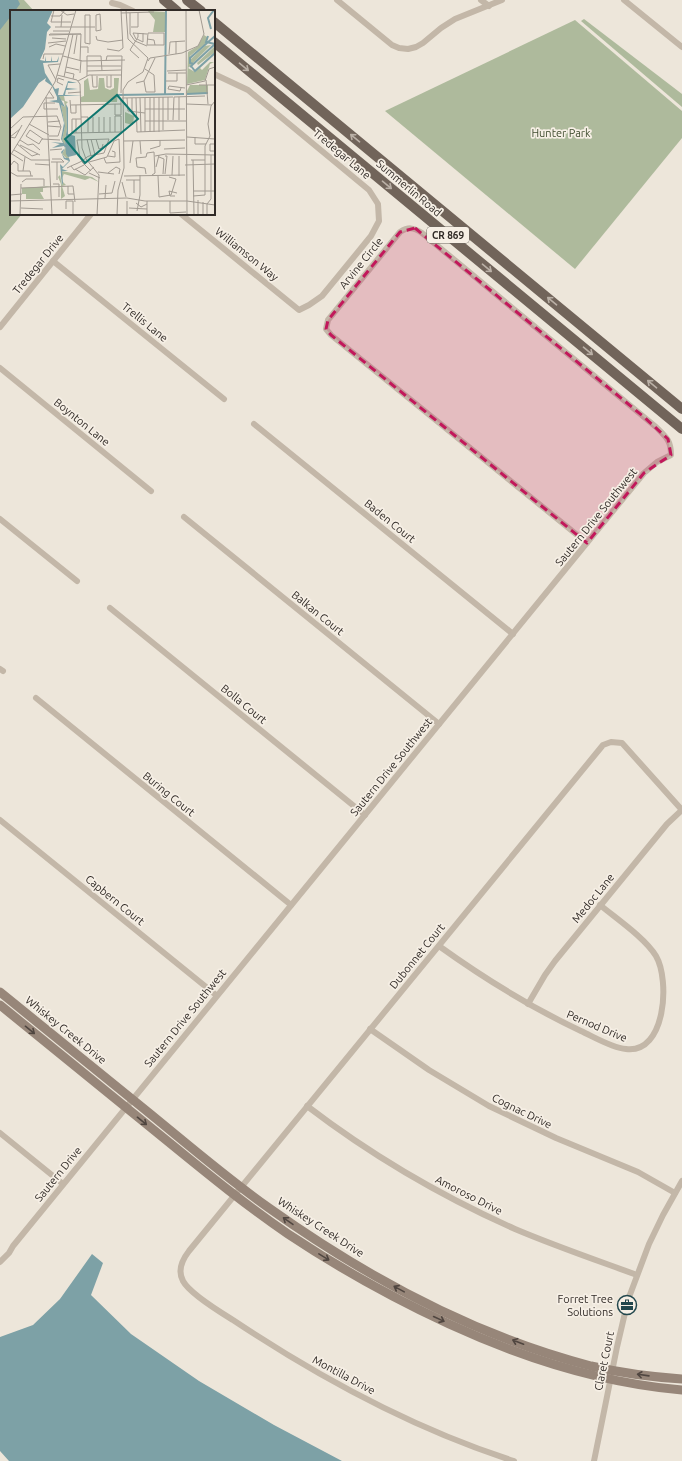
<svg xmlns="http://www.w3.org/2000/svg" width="682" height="1461" font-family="Ubuntu,sans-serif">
<rect width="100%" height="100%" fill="#ede6da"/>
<!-- green -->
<g fill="#aeba9c">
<path d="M0,0H24L34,11H11V214H22L0,241Z"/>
<path d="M584,19L682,94V107L581,21Z"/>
<path d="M575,20L682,111V138L575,269L385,111Z"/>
</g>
<!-- water -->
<g fill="#7da1a6">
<path d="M0,0H18L20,4L15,11H11V16L0,30Z"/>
<path d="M92,1254L103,1263L91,1295L131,1334L199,1381L274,1425L342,1461H9L0,1451V1337L33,1325L60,1299Z"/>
</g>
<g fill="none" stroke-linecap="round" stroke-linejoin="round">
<!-- street -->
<g stroke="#c3b7a8" stroke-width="6">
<path d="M337,0L392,45L399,48L408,49L416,47L423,43L441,28L455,19L502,0"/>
<path d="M481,0L489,6"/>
<path d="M624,0L682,47"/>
<path d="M112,3L120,5L133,11"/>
<path d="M181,214L299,310L309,305L322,296L371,236L379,221L378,204L369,190L248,90L214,74"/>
<path d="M53,261L224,399"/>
<path d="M0,327L91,214"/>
<path d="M0,368L151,491"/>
<path d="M254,424L513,634"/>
<path d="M184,517L439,724"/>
<path d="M0,519L77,581"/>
<path d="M110,608L365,815"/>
<path d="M0,669L3,671"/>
<path d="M36,698L291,905"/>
<path d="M0,820L216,995"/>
<path d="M439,946C485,979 530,1007 581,1031C594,1037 612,1048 626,1049C666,1054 670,980 656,956C645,938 617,919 600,905"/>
<path d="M528,1004L545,975L555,961L667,824L682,810"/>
<path d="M370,1029L429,1070L489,1106L556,1138L638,1172L675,1193"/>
<path d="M307,1106C371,1155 441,1196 515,1229C555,1246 596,1260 637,1275"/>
<path d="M0,1133L63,1184"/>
<path d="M0,1262L9,1253L13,1246C223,988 434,731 644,473L657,462L671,455C671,440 666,437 656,427L422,233C413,227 408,227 400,232L328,320L326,329L331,335L587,543"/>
<path d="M514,1461C414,1429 320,1378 233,1320C220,1312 190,1294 183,1281C177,1270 182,1260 189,1251L603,745L611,742L622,743L682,810"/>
<path d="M594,1461L617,1347L628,1300L649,1244L663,1215L682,1181"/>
</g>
<!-- secondary -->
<g stroke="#978679" stroke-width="9">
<path d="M0,992C48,1031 95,1069 143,1108C185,1142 225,1177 269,1208C366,1277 475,1336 591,1366C621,1373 652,1377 682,1379"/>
<path d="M0,1005C57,1052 114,1098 171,1144C209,1175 247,1206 288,1234C339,1268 393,1298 449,1324C523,1358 600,1383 682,1390"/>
</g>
<!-- primary -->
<g stroke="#71645a" stroke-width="10">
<path d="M164,0L177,11"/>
<path d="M187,0L201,11"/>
<path d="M214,22L682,409"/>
<path d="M214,42L682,429"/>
</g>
</g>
<!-- one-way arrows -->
<defs><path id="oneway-shaft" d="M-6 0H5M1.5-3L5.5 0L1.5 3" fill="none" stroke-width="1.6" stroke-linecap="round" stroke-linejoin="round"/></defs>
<g stroke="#bab0a6">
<use href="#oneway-shaft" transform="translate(244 67) rotate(40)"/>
<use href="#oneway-shaft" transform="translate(355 138) rotate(-140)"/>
<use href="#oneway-shaft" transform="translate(387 185) rotate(40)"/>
<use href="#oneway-shaft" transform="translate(487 268) rotate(40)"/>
<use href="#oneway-shaft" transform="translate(552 301) rotate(-140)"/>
<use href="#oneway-shaft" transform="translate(588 351) rotate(40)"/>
<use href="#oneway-shaft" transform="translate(652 384) rotate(-140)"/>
</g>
<g stroke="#504640">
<use href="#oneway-shaft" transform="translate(30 1030) rotate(39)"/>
<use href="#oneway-shaft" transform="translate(142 1121) rotate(39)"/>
<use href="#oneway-shaft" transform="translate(288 1221) rotate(-145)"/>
<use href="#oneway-shaft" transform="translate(324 1257) rotate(31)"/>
<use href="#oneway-shaft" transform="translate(399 1289) rotate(-151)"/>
<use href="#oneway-shaft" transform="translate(439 1319) rotate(25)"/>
<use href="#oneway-shaft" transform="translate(518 1342) rotate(-159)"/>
<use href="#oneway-shaft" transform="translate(643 1375) rotate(-172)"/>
</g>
<!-- marked area -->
<path fill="#c2185b" fill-opacity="0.2" stroke="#c2185b" stroke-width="3" stroke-dasharray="8 5" stroke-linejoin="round" d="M415,228L644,417L668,439L671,455L644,473L587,543L331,335L326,329L328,320L400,232Z"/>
<!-- icons -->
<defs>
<symbol id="office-ring" viewBox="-11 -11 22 22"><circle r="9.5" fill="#f6efe5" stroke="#22474d" stroke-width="1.5"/><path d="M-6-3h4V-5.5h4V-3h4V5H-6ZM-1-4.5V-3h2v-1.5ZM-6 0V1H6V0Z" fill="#22474d"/></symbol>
</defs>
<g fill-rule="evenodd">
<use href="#office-ring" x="616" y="1294" width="22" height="22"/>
</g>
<g text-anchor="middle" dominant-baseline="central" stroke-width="3.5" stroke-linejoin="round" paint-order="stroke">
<!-- shield labels -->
<rect fill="#f6efe5" stroke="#6c6660" stroke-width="1" x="427" y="227" width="42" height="16" rx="3"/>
<g font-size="10" font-weight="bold" fill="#312b27">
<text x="448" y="235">CR 869</text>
</g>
<!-- park labels -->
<g font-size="11" fill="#3f4c2e" stroke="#f6efe5">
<text x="561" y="133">Hunter Park</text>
</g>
<!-- street labels -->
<g font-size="11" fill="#312b27" stroke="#f6efe5">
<text transform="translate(342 154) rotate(40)">Tredegar Lane</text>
<text transform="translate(409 188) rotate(40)">Summerlin Road</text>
<text transform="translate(247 254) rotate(39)">Williamson Way</text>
<text transform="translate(361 263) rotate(-51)">Arvine Circle</text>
<text transform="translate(38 264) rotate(-51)">Tredegar Drive</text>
<text transform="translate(145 322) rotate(39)">Trellis Lane</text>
<text transform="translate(82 422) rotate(39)">Boynton Lane</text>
<text transform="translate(596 517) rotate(-51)">Sautern Drive Southwest</text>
<text transform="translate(390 521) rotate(39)">Baden Court</text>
<text transform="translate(318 613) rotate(39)">Balkan Court</text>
<text transform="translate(244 704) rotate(39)">Bolla Court</text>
<text transform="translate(391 767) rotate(-51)">Sautern Drive Southwest</text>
<text transform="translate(169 794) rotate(39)">Buring Court</text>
<text transform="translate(593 898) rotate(-51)">Medoc Lane</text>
<text transform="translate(115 900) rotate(39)">Capbern Court</text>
<text transform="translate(417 956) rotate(-51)">Dubonnet Court</text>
<text transform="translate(185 1018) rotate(-51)">Sautern Drive Southwest</text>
<text transform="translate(597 1026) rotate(23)">Pernod Drive</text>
<text transform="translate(66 1030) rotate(39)">Whiskey Creek Drive</text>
<text transform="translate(522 1111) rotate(26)">Cognac Drive</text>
<text transform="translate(58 1174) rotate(-51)">Sautern Drive</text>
<text transform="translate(469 1195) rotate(27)">Amoroso Drive</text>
<text transform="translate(321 1227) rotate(33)">Whiskey Creek Drive</text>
<text transform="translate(604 1361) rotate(-78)">Claret Court</text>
<text transform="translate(344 1375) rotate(28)">Montilla Drive</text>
</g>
<!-- poi labels -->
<g font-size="11" fill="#312b27" stroke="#f6efe5" text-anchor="end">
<text x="613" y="1299">Forret Tree<tspan x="613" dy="13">Solutions</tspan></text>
</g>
</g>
<!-- overview -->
<g transform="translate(10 10)">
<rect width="205" height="205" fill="#ede6da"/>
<path d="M138,1L155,2V22H143L145,10ZM194,25L197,27L196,33L180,46L181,55L178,58L185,62L203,46L190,58L192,60L200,52H204L200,54L195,70L177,74L178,42L188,36ZM201,35L183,53H181V49L195,36ZM205,36V42L188,55L187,53ZM78,68L80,80L88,79L89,68H94L95,78L100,80L104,78V68H109L107,92H71V87L74,86V71ZM180,75H198V83H176ZM49,86H54L55,91L58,92L56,94L57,118L55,130L59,148H56L52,144L56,137L52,130L55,116L51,95L55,97L54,91L50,90L49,93ZM115,102L124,106L123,115L115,113ZM52,161L82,167L89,172L80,168L75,170L54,164L51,170L56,175L52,176L55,186L51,189V174L48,167L50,165L52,175L53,173L51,170ZM41,176L33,178V182H30L34,189H16V184H12V178Z" fill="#aeba9c"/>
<path d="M0,0H43L37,13L41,17L37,22L35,39L30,50L35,51L36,46V51H41L42,46V51H47L49,46L48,52L33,53L35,63L45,79L49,78L48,85H53L58,71L67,73H58L57,78L68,79L56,80L55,85L73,86H49L55,97L51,95L55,116L52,130L56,136L52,144L55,148H59L60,151L52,159L58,161H52L53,173L52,175L50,154L53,157L59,151L54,149L51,142H42H51L55,138L54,136L42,138L50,134L41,132L53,133L51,129L54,113L49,93L39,91L47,90V87L42,76L35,71L36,68L29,73L13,97L0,109ZM56,94L58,98V124L65,126L66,145L58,147L56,144L55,130L57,118Z" fill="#7da1a6"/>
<path fill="none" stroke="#7da1a6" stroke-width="2" d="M201,19L198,8L204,0M198,26L196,32L205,34M184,54L180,53V48L205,26M181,56L185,61L205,43M180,57L205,34M155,84L156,0M177,84L198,83M107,85L174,84"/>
<path fill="none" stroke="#a29b92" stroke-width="1" d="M44,0L41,12H61M50,0L57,5L64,4M176,0L177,205M111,3L144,2M120,3V24L125,31M90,4L91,20L86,21V5ZM75,5H80V34L75,33ZM41,6H50L55,0M45,17H85M51,17L52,5M121,17H128V2M43,21H59M128,23V27L120,40L129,48M69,24H71L39,25L40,24ZM86,26L87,30L98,32M42,28L56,29M126,29L123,23L137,24M127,29L133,32V23M137,29L144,30L145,35M125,31L137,36M166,31V44M98,32L113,30M38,33L56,31M151,35H154V23H138L137,35H151M39,37L46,34L55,36M71,37H78V43M97,39L109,41L113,38L111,0M64,44L67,25M159,44L160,32L175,31M53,46L72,51L115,50M33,49L34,44H53M70,51L71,24M96,51L97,46H112L111,83M138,51L140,48L172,43L188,36L194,24L189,0M77,56H111M56,57L69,60M77,61L111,60M157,61L176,60M55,62L64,64L63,69M70,63L71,50M158,63H176M47,65L67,70L70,74L72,138L76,149L89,165L87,205M82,65L83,77H87V66M77,66V46H91L92,61M97,66V77H101V65M54,67L63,24M46,70L38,55L50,54M196,70L198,94M68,71L79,65H112M134,71L136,82H145L144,65L135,59M156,71H167V63M126,73L134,71L145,48M53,75L47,72L48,68L54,70M176,75L195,71L199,59L205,57M189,75H205M171,78L170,81L158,79L159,76L175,78M58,83L71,82M36,87L42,205M36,88H44L39,81M112,88L163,87M117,88L118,101L135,103M122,88V102M126,88L127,122L175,120M130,88L131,122M135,88V122M60,90L61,103H66V95M45,93H34V99H48M105,94V105H111V89M176,94L202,95M61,95L111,94M135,99H175M71,107H78V122M83,107V122M89,107V122M94,107V122M100,107V122M66,109V123M71,109H62V123L111,122V106H105V122M158,110V87M163,110L164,87L195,86M169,110V87M135,111H176M38,112L50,111M19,114L39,125M38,116L51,117M0,119L13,107L47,106L51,117L48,126H39M10,119L0,127L5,128L12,115M153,120V87M140,122V87M144,122V87M149,122V87M177,127L205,129M185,127V134H196M33,129L20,120L16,126L29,134L32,129L50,130M77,129L81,146M81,129L85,145M86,129L89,139L92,138L93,134M10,130L18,135L23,134L30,140M114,131L175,130M130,131L131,144M7,134L22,146L28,144M205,134H200V141H205M10,135L30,145M140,139L150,136V130M154,139L175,138M4,140L21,150H40M40,140L52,139M2,144L13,151M0,146L45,72L66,0M98,146L105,147V142L102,141M145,146L156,144L205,145M155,146H157L155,164M169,146V166M149,147L154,149L153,164M42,149H51L54,152M181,150H195M183,150L184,205M41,152H54M47,152V170M79,152L97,147L104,131L109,129L110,152L96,153L94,148M120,153L123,131M25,154L40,155M175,155L205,154M0,156L4,151L8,154V161H20L21,166M61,156L64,160L74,155M146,157L149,145M57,158L61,156L68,153L72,151L76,148L77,147L79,146L94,143L99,129L67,130L70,148L72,151V152L81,161M65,159L75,165L84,157M13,161L15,147M0,162L7,166H23M88,162L104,164M79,163L90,168M98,163L106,157L110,159L109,164M136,164L135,158L127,157L126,148L136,147L137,143L144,142L145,163L142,165M162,165L163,146M114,166L175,165M148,166L149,187L161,185L166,169L159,167M116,170H130M124,170V183M12,172L16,169H34V176M112,172L116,187M43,174H49V187M58,176V184H64M63,176L65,192M11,178L63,176M183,181H205M89,184L102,183L105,171M0,185L12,184M165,186H160L159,181L167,183M183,186L195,185V136L200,126L198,114L201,96L205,91M95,188L96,175M0,191L117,188L135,191H177M117,191V205M137,191V205M160,191V203L176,202M177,191L205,195M126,193L131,197L137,194M11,198L33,199M119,198L137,199M56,199V191H63V205M127,201L130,185V165M10,205L11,174M107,205L108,180L114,158L113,80L118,72L133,62L138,48L118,29L116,0M188,205V190M193,205V192M197,205V194L201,189V145"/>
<path fill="#0f766e" fill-opacity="0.15" stroke="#0f766e" stroke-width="2" d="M107,85L128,109L75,153L55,129Z"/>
<rect width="205" height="205" fill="none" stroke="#312b27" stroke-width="2"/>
</g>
</svg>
